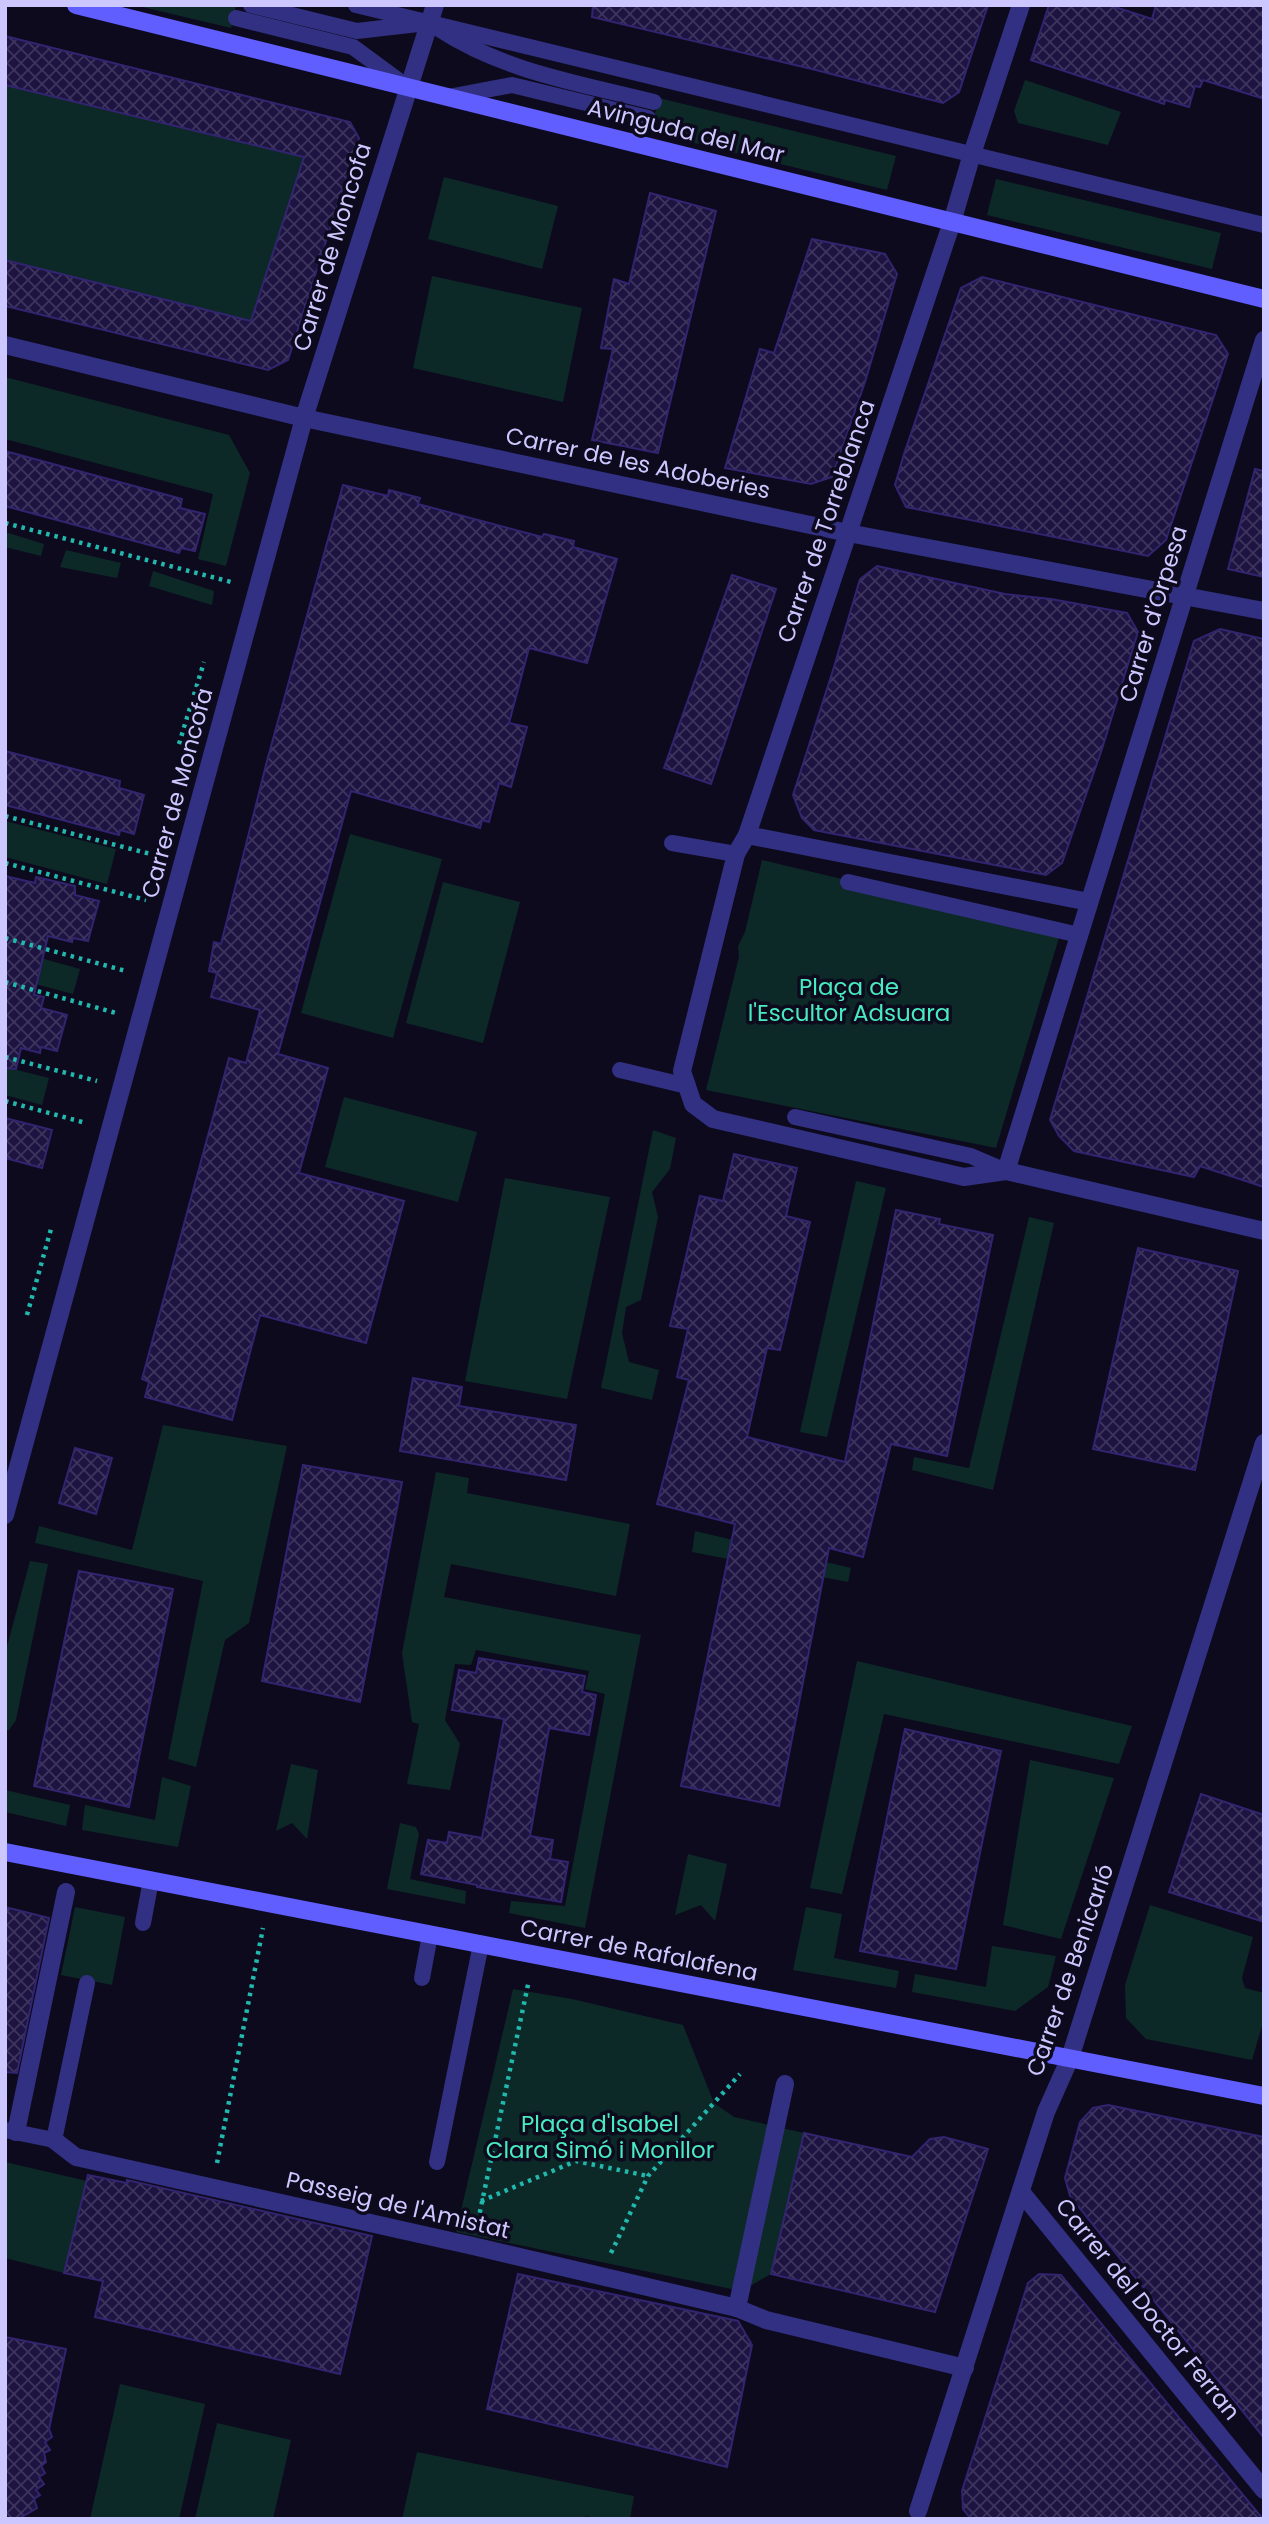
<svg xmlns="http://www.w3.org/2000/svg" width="1269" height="2524" font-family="Poppins,sans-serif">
<defs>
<pattern id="building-cross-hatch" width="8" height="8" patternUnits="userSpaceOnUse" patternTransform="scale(1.75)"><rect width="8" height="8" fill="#1d1441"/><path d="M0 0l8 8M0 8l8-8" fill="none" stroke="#3d355e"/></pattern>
</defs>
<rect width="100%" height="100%" fill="#0d0a1e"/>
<!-- green -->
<g fill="#0c2927">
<path d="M134,5H236L231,28Z"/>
<path d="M1025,80L1121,112L1108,145L1018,123L1014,111Z"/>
<path d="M5,85L304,157L251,321L5,260Z"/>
<path d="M659,98L896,156L887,190L650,132Z"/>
<path d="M444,177L558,206L542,269L428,239Z"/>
<path d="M996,179L1221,233L1212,269L987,215Z"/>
<path d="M432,276L582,308L563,402L413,368Z"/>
<path d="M5,377L229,435L250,473L226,566L198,559L213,494L5,439Z"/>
<path d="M5,532L44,544L41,556L5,547Z"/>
<path d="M66,550L121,563L117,578L60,567Z"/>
<path d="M153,571L214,591L212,605L149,586Z"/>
<path d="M5,821L116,849L107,884L5,857Z"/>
<path d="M350,834L442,859L393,1038L301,1013Z"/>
<path d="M762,860L1061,931L996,1148L706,1090L739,957L738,946L745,932Z"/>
<path d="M443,882L520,902L483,1043L406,1023Z"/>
<path d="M5,948L80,969L73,994L5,976Z"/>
<path d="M5,1067L49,1078L42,1105L5,1095Z"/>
<path d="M344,1097L477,1132L458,1202L325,1167Z"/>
<path d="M653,1130L676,1138L670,1169L652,1192L658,1217L641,1300L626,1307L622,1333L629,1362L659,1370L652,1400L601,1388Z"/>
<path d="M505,1178L610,1197L567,1399L465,1381Z"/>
<path d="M856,1181L886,1188L827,1437L800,1432Z"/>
<path d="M1029,1217L1054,1223L993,1490L912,1470L914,1457L969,1468Z"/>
<path d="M163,1425L287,1446L249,1623L225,1640L196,1767L168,1759L203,1581L35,1543L39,1526L132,1550Z"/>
<path d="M436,1472L469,1478L467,1493L630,1524L616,1596L451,1564L444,1597L641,1635L585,1928L509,1913L511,1901L565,1906L605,1694L585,1689L589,1671L476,1650L471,1665L455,1664L445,1720L460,1744L450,1790L407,1784L419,1724L412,1722L402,1653Z"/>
<path d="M695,1531L851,1568L848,1582L692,1552Z"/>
<path d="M30,1561L48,1564L16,1720L9,1730H5V1654Z"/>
<path d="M857,1661L1132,1726L1119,1764L884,1714L842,1894L810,1888Z"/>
<path d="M1030,1760L1114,1778L1061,1939L1003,1925Z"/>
<path d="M291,1764L318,1770L307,1839L292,1823L276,1831Z"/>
<path d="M162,1777L191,1786L178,1847L82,1830L85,1805L155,1820Z"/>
<path d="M5,1790L70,1805L66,1826L5,1812Z"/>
<path d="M400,1823L416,1827L419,1834L410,1879L466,1891L465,1904L387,1889Z"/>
<path d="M688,1854L727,1864L715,1921L701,1905L675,1915Z"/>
<path d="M1150,1905L1253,1937L1242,1978L1245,1988L1264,1993V2019L1252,2060L1146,2039L1126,2018L1125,1985Z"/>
<path d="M75,1907L125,1917L112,1985L61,1975Z"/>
<path d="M806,1907L842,1914L834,1958L899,1971L896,1988L793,1970Z"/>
<path d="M992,1946L1056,1956L1048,1987L1015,2011L912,1992L915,1974L986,1987Z"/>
<path d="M513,1989L572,1999L683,2025L714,2103L734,2117L804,2133L771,2274L741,2291L456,2232Z"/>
<path d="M5,2162L87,2181L64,2273L5,2258Z"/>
<path d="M120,2384L205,2404L179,2519H90Z"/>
<path d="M217,2423L291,2440L273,2519H195Z"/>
<path d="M417,2452L634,2496L630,2519H600L586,2516L584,2519H402Z"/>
</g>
<!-- building -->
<g fill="url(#building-cross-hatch)" stroke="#32246f" stroke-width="2">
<path d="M593,5H988L959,92L943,103L812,69L592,17Z"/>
<path d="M1049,5H1109L1152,19L1156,5H1264V99L1203,80L1200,87L1195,86L1189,107L1165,100L1164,104L1031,60Z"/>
<path d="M5,36L350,122L359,138L288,360L268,370L5,306V260L251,321L304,157L5,85Z"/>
<path d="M650,193L716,211L658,453L592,440L613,349L601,348L614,279L629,284Z"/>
<path d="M812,239L885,254L897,274L865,382L832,477L811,484L725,468L760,349L774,353Z"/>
<path d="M982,277L1216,335L1228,354L1166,540L1148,556L906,507L895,485L904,454L961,288Z"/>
<path d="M5,451L182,499L180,508L205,514L195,551L181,548L179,553L5,506Z"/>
<path d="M1255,469L1264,471V577L1228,569Z"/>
<path d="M343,485L388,496L389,490L420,498L418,504L542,537L544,534L574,541L573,547L617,559L587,663L529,648L509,723L527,727L511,787L499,783L489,822L482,820L480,828L351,791L278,1054L328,1068L299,1173L404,1201L366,1343L260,1315L232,1420L145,1397L149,1382L142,1379L229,1058L246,1063L260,1010L211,997L217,973L209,971L214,942L221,944L267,761Z"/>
<path d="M877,566L1005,594L1051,599L1127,613L1138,632L1102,749L1062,863L1046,875L814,830L802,818L793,795L803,764L834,667L860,579Z"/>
<path d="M732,575L776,589L711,784L664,768Z"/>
<path d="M1220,629L1264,639V1187L1200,1166L1194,1177L1074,1151L1059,1136L1050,1120L1194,641Z"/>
<path d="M5,751L120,781L119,788L144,795L134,834L120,830L119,835L5,805Z"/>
<path d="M5,876L35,883L36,877L75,886V895L99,901L88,941L73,938L72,942L48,936L34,995L44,997L41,1008L67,1015L57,1051L41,1047L40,1053L21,1048L16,1069L5,1068Z"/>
<path d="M5,1118L52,1130L42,1168L5,1158Z"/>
<path d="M734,1154L797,1168L786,1216L810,1222L780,1350L767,1348L747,1437L845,1462L896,1210L940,1219L939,1224L993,1235L947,1456L891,1444L863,1557L829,1548L779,1806L681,1786L735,1524L657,1504L689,1380L677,1377L688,1329L670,1326L700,1196L723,1201Z"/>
<path d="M1138,1248L1238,1271L1195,1470L1093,1449Z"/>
<path d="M413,1378L462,1387L459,1406L576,1425L566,1480L400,1451Z"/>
<path d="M75,1448L112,1458L96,1514L59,1503Z"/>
<path d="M303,1465L402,1482L360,1702L262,1681Z"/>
<path d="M79,1571L173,1589L129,1807L34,1786Z"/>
<path d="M479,1658L585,1676L582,1692L596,1695L589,1735L549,1728L530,1836L553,1840L550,1859L568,1862L561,1902L477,1887V1885L421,1874L428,1840L447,1843L449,1832L482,1838L504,1719L452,1710L459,1670L476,1673Z"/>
<path d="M905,1729L1001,1751L956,1969L860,1951Z"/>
<path d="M1201,1794L1264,1815V1922L1169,1892Z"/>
<path d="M5,1907L49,1918L17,2073L5,2072Z"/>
<path d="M1108,2105L1264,2137V2438L1070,2196L1065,2178L1080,2122L1093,2108Z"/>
<path d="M804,2133L912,2157L930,2139L944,2137L988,2149L935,2312L771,2274Z"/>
<path d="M88,2175L127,2183V2180L372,2236L340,2374L95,2317L103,2281L64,2273Z"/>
<path d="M518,2274L738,2321L752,2345L727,2467L487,2409Z"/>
<path d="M1039,2274L1061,2275L1263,2519H971L963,2509L962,2491L1028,2283Z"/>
<path d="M5,2337L66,2349L49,2429L52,2437L45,2442L50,2450L44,2453L46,2462L41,2466L45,2473L39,2477L44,2484L36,2490L40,2495L34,2499L37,2508L18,2519H5Z"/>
</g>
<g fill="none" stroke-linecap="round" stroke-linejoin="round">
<!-- path -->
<g stroke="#21b9ae" stroke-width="4.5" stroke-dasharray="3.5 5" stroke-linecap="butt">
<path d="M5,523L235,583"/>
<path d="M179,744L204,662"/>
<path d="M5,816L158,856"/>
<path d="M5,863L146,900"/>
<path d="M5,938L126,971"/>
<path d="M5,982L116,1013"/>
<path d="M5,1057L97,1081"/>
<path d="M5,1101L86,1123"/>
<path d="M27,1315L51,1229"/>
<path d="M217,2163L263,1928"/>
<path d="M481,2201L576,2161L648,2176"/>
<path d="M478,2221L529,1980"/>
<path d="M611,2253L648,2176L740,2074"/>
</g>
<!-- lane -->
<g stroke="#323082" stroke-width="16">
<path d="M251,5L357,31L418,24"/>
<path d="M356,5L1264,225"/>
<path d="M236,18L353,47L406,86"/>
<path d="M439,29C505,72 579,83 654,102"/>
<path d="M448,97L512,85L648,118"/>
<path d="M672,843L736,854"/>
<path d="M848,882L1079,935"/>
<path d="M620,1070L687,1086"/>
<path d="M795,1117L971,1156L1006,1171"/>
<path d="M143,1923L151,1880"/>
<path d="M422,1978L430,1935"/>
<path d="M5,2130L54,2140L87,1983"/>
<path d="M437,2162L481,1944"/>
</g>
<!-- street -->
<g stroke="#323082" stroke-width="18">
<path d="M5,345L304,418L848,533L1264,611"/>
<path d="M747,835L952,222L972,154L1021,5"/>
<path d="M1089,902L747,835L736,854L682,1071L693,1104L713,1119L964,1177L1006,1171L1264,1231"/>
<path d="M1006,1171L1264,340"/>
<path d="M5,1515L304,418L435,5"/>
<path d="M16,2132L66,1892"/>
<path d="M54,2140L76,2157L473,2246L737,2308L766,2320L965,2368"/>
<path d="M1021,2192L1264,2490"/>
<path d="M737,2308L785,2084"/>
<path d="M918,2511L1046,2112L1070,2058L1264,1443"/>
</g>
<!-- secondary -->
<g stroke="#605eff" stroke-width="18">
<path d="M76,5L1264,299"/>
<path d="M5,1852L1264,2096"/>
</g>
</g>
<g text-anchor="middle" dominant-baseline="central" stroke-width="7" stroke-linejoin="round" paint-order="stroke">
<!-- street labels -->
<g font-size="23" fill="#cdc7ff" stroke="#0d0a1e">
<text transform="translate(686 131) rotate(14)">Avinguda del Mar</text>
<text transform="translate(332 247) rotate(-73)">Carrer de Moncofa</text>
<text transform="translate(638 463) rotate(12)">Carrer de les Adoberies</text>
<text transform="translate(826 521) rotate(-71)">Carrer de Torreblanca</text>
<text transform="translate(1153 614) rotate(-73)">Carrer d'Orpesa</text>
<text transform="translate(177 793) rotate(-75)">Carrer de Moncofa</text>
<text transform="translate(639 1950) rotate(11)">Carrer de Rafalafena</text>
<text transform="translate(1070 1970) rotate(-71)">Carrer de Benicarló</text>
<text transform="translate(398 2205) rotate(13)">Passeig de l'Amistat</text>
<text transform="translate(1148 2309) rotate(51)">Carrer del Doctor Ferran</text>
</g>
<!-- park labels -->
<g font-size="23" fill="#48eabf" stroke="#0d0a1e">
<text x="849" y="987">Plaça de<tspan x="849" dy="26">l'Escultor Adsuara</tspan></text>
<text x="600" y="2124">Plaça d'Isabel<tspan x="600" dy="26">Clara Simó i Monllor</tspan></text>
</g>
</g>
<!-- border -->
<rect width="1269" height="2524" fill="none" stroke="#cdc7ff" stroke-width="14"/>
</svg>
